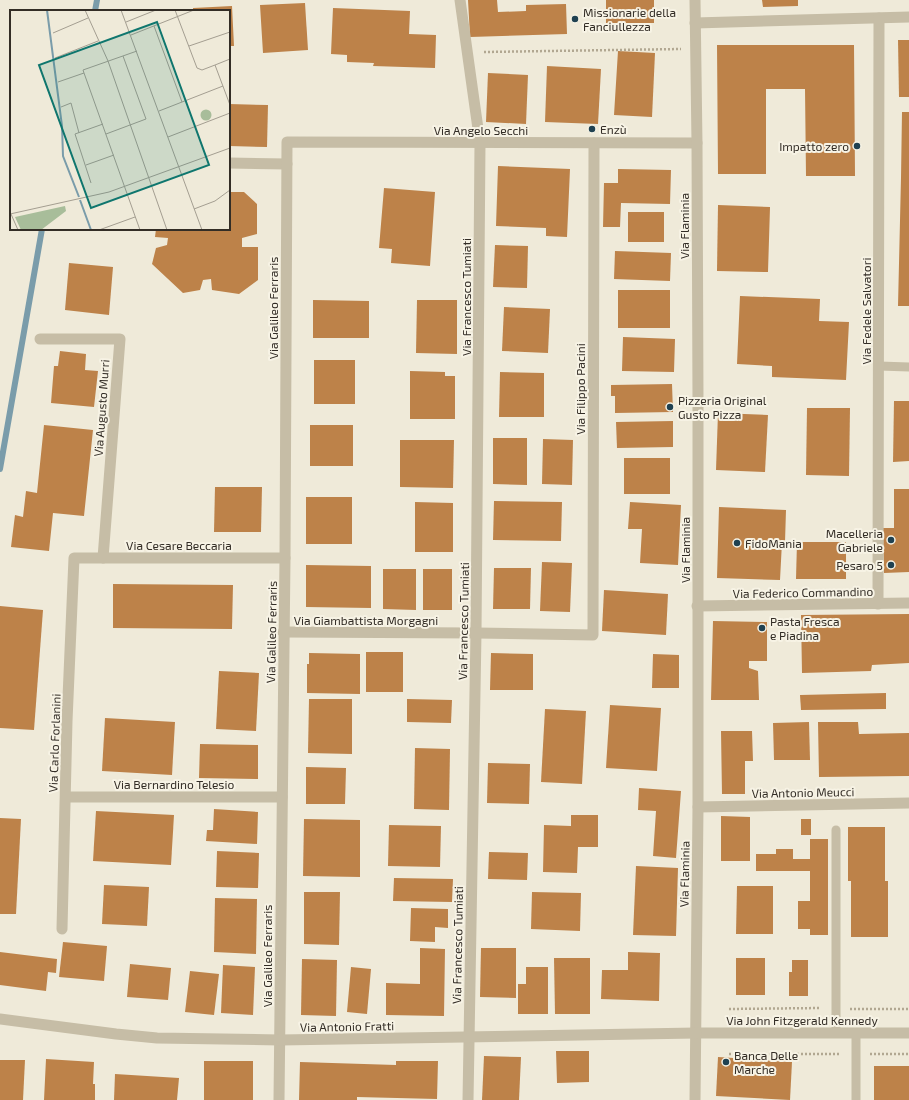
<svg xmlns="http://www.w3.org/2000/svg" width="909" height="1100" font-family="'Exo 2',sans-serif">
<rect width="100%" height="100%" fill="#efead9"/>
<g fill="none" stroke-linecap="round" stroke-linejoin="round">
<!-- stream -->
<g stroke="#7a9caa" stroke-width="6">
<path d="M95,11L97,0"/>
<path d="M0,469L42,229"/>
</g>
</g>
<!-- building -->
<g fill="#bd8249">
<path d="M468,0H497L498,12L526,11V5L566,4L567,34L470,37Z"/>
<rect x="606" y="0" width="48" height="23"/>
<path d="M762,0H798V6L763,7Z"/>
<path d="M305,3L308,50L263,53L260,5Z"/>
<path d="M232,6L234,46H229V11H193V8Z"/>
<path d="M333,8L410,11L409,34L436,35L435,68L373,66L374,63L347,62V55L331,54Z"/>
<path d="M898,40H909V97H899Z"/>
<path d="M717,45H854L855,176H806L805,89H766V174H718Z"/>
<path d="M618,51L655,53L652,117L614,115Z"/>
<path d="M547,66L601,69L598,124L545,122Z"/>
<path d="M488,73L528,75L526,124L486,122Z"/>
<path d="M229,104L268,105L267,147L229,146Z"/>
<path d="M902,112H909V306H898L901,178Z"/>
<path d="M498,166L570,169L567,237L546,236V228L496,226Z"/>
<path d="M618,169L671,170L670,204L621,203L620,227H603L604,183H618Z"/>
<path d="M384,188L435,192L430,266L391,263L392,249L379,248Z"/>
<path d="M229,192H244L257,204V234L242,238V247H258V280L239,294L212,290L211,279L203,280L200,290L183,293L152,264L156,248L167,245L168,238L155,237L156,229H229Z"/>
<path d="M718,205L770,207L768,272L717,271Z"/>
<rect x="628" y="212" width="36" height="30"/>
<path d="M495,245L528,246L527,288L493,287Z"/>
<path d="M615,251L671,253L670,281L614,279Z"/>
<path d="M69,263L113,267L109,315L65,310Z"/>
<rect x="618" y="290" width="52" height="38"/>
<path d="M740,296L820,299L819,321L849,322L846,380L772,377V366L737,364Z"/>
<path d="M313,300L369,301V338H313Z"/>
<path d="M417,300H457V354L416,353Z"/>
<path d="M504,307L550,309L548,353L502,351Z"/>
<path d="M623,337L675,339L674,372L622,371Z"/>
<path d="M60,351L86,354L85,370L98,371L94,407L51,403L54,366H58Z"/>
<rect x="314" y="360" width="41" height="44"/>
<path d="M410,371L445,372V376H455V419H410Z"/>
<path d="M500,372L544,373V417H499Z"/>
<path d="M672,384L673,412L615,413V396H611V385Z"/>
<path d="M894,401H909V461L893,462Z"/>
<path d="M807,408H850L849,476L806,475Z"/>
<path d="M718,413L768,415L765,472L716,470Z"/>
<path d="M673,421V447L617,448L616,422Z"/>
<path d="M44,425L93,430L84,516L53,513L49,551L11,547L15,515L23,517L26,491L37,493Z"/>
<rect x="310" y="425" width="43" height="41"/>
<path d="M493,438H527V485L493,484Z"/>
<path d="M543,439L573,440L572,485L542,484Z"/>
<path d="M400,440H454L453,488L400,487Z"/>
<rect x="624" y="458" width="46" height="36"/>
<path d="M215,487H262L261,532H214Z"/>
<path d="M894,489H909V572L884,573L883,528H894Z"/>
<rect x="306" y="497" width="46" height="47"/>
<path d="M494,501L562,502L561,541L493,540Z"/>
<path d="M415,502L453,503V552H415Z"/>
<path d="M630,502L681,505L678,565L640,563L642,529H628Z"/>
<path d="M719,507L786,510L785,542H782L780,580L717,578Z"/>
<path d="M797,542H846V579H796Z"/>
<path d="M542,562L572,563L570,612L540,611Z"/>
<path d="M306,565L371,566V608L306,607Z"/>
<path d="M494,568H531L530,609H493Z"/>
<path d="M383,569H416V610L383,609Z"/>
<rect x="423" y="569" width="29" height="41"/>
<path d="M113,584L233,585L232,629L113,628Z"/>
<path d="M604,590L668,594L666,635L602,631Z"/>
<path d="M0,606L43,610L34,730L0,728Z"/>
<path d="M909,614V663L872,665L871,671L802,673L801,615Z"/>
<path d="M713,621L767,622V661H749V668L758,671L759,700H711Z"/>
<rect x="366" y="652" width="37" height="40"/>
<path d="M309,653L360,654V694L307,693V664H309Z"/>
<path d="M491,653L533,654V690H490Z"/>
<path d="M653,654L679,655V688H652Z"/>
<path d="M219,671L259,673L256,731L216,729Z"/>
<path d="M886,693V709L801,710L800,695Z"/>
<path d="M309,699H352V754L308,753Z"/>
<path d="M407,699L452,700L451,723L407,722Z"/>
<path d="M610,705L661,708L657,771L606,768Z"/>
<path d="M545,709L586,711L582,784L541,782Z"/>
<path d="M105,718L175,722L172,775L102,771Z"/>
<path d="M809,722L810,760H774L773,723Z"/>
<path d="M818,722H858L859,734L909,733V776L819,777Z"/>
<path d="M721,731H752L753,761H745V794H722Z"/>
<path d="M200,744L258,745V779L199,778Z"/>
<path d="M415,748L450,749L449,810L414,809Z"/>
<path d="M488,763L530,764L529,804L487,803Z"/>
<path d="M306,767L346,768L345,804H306Z"/>
<path d="M639,788L681,791L676,858L653,856L656,811L638,810Z"/>
<path d="M214,809L258,812L257,844L206,841L207,830H213Z"/>
<path d="M96,811L174,815L171,865L93,861Z"/>
<path d="M571,815H598V847H578L577,873L543,872L544,825L571,826Z"/>
<path d="M721,816L750,817V861H721Z"/>
<path d="M0,818L21,819L16,914H0Z"/>
<path d="M304,819L360,820V877L303,876Z"/>
<rect x="801" y="819" width="10" height="16"/>
<path d="M389,825L441,826L440,867L388,866Z"/>
<path d="M848,827H885V881H888V937H851V881H848Z"/>
<path d="M810,839H828V935H810V929H798V901H810V871H756V854H776V849H793V859H810Z"/>
<path d="M217,851L259,853L258,888L216,887Z"/>
<path d="M489,852L528,853L527,880L488,879Z"/>
<path d="M636,866L678,868L676,936L633,935Z"/>
<path d="M394,878L453,879L452,902L393,901Z"/>
<path d="M104,885L149,887L147,926L102,924Z"/>
<path d="M737,886H773V934H736Z"/>
<path d="M304,892H340L339,945L304,944Z"/>
<path d="M532,892L581,893L580,931L531,929Z"/>
<path d="M215,898L257,899L256,954L214,952Z"/>
<path d="M411,908L448,909V928L435,927V942L410,941Z"/>
<path d="M63,942L107,946L104,981L59,977Z"/>
<path d="M420,948L445,949L444,1016L386,1015V983L420,984Z"/>
<path d="M481,948H516V998L480,997Z"/>
<path d="M0,952L57,959L56,973L48,972L46,991L0,985Z"/>
<path d="M628,952L660,953L659,1001L601,999L602,970H628Z"/>
<path d="M554,958H590V1014H555Z"/>
<rect x="736" y="958" width="29" height="37"/>
<path d="M302,959L337,960L336,1016L301,1015Z"/>
<path d="M792,960H808V996H789V972H792Z"/>
<path d="M130,964L171,968L168,1000L127,997Z"/>
<path d="M223,965L255,967L253,1015L221,1013Z"/>
<path d="M351,967L371,969L367,1014L347,1012Z"/>
<path d="M526,967H548V1014H518V984H526Z"/>
<path d="M190,971L219,974L214,1015L185,1012Z"/>
<path d="M556,1051H589V1082L557,1083Z"/>
<path d="M484,1056L521,1057L519,1100H482Z"/>
<path d="M718,1057L792,1062L790,1100L716,1096Z"/>
<path d="M46,1059L94,1062L93,1084H95V1100H44Z"/>
<path d="M0,1060H25L23,1100H0Z"/>
<rect x="204" y="1061" width="49" height="39"/>
<path d="M396,1061H438L437,1099L357,1097V1100H299L300,1062L396,1065Z"/>
<rect x="874" y="1066" width="35" height="34"/>
<path d="M115,1074L179,1078L177,1100H114Z"/>
</g>
<g fill="none" stroke-linecap="round" stroke-linejoin="round">
<!-- path -->
<g stroke="#b1a791" stroke-width="2.5" stroke-dasharray="2 2" stroke-linecap="butt">
<path d="M484,52L681,49"/>
<path d="M729,1009L821,1008"/>
<path d="M850,1009H909"/>
<path d="M729,1054H841"/>
<path d="M870,1054H909"/>
</g>
<!-- service -->
<g stroke="#c6bda6" stroke-width="9">
<path d="M879,366L909,367"/>
<path d="M836,1033V830"/>
<path d="M856,1033V1100"/>
</g>
<!-- minor -->
<g stroke="#c6bda6" stroke-width="11">
<path d="M460,0L480,143L476,633L468,1100"/>
<path d="M695,23L909,17"/>
<path d="M229,163L287,164"/>
<path d="M40,339H120L103,558"/>
<path d="M878,604L879,18"/>
<path d="M697,606L909,603"/>
<path d="M283,632L476,633L593,635L594,143"/>
<path d="M66,797H282"/>
<path d="M698,807L909,803"/>
<path d="M62,929L67,721L74,558H285"/>
<path d="M696,1033H909"/>
<path d="M279,1100L285,558L287,142L697,143"/>
</g>
<!-- tertiary -->
<g stroke="#c6bda6" stroke-width="11">
<path d="M695,0L697,143L698,400V807L695,1100"/>
<path d="M0,1019L116,1034L157,1038L280,1040L696,1033"/>
</g>
</g>
<!-- markers -->
<g fill="#1f4151" stroke="#f7f3e5" stroke-width="1.5">
<circle cx="575" cy="19" r="4"/>
<circle cx="592" cy="129" r="4"/>
<circle cx="857" cy="146" r="4"/>
<circle cx="670" cy="407" r="4"/>
<circle cx="891" cy="540" r="4"/>
<circle cx="737" cy="543" r="4"/>
<circle cx="891" cy="565" r="4"/>
<circle cx="762" cy="628" r="4"/>
<circle cx="726" cy="1062" r="4"/>
</g>
<g text-anchor="middle" dominant-baseline="central" stroke-width="4" stroke-linejoin="round" paint-order="stroke">
<!-- poi labels -->
<g font-size="12" fill="#332d26" stroke="#f7f3e5" text-anchor="start">
<text x="583" y="12">Missionarie della<tspan x="583" dy="14">Fanciullezza</tspan></text>
<text x="600" y="129">Enzù</text>
<text x="849" y="146" text-anchor="end">Impatto zero</text>
<text x="678" y="400">Pizzeria Original<tspan x="678" dy="14">Gusto Pizza</tspan></text>
<text x="883" y="533" text-anchor="end">Macelleria<tspan x="883" dy="14">Gabriele</tspan></text>
<text x="745" y="543">FidoMania</text>
<text x="883" y="565" text-anchor="end">Pesaro 5</text>
<text x="770" y="621">Pasta Fresca<tspan x="770" dy="14">e Piadina</tspan></text>
<text x="734" y="1055">Banca Delle<tspan x="734" dy="14">Marche</tspan></text>
</g>
<!-- street labels -->
<g font-size="12" fill="#332d26" stroke="#f7f3e5">
<text x="481" y="130">Via Angelo Secchi</text>
<text transform="translate(684 226) rotate(-90)">Via Flaminia</text>
<text transform="translate(466 297) rotate(-90)">Via Francesco Tumiati</text>
<text transform="translate(273 308) rotate(-90)">Via Galileo Ferraris</text>
<text transform="translate(866 311) rotate(-90)">Via Fedele Salvatori</text>
<text transform="translate(580 389) rotate(-90)">Via Filippo Pacini</text>
<text transform="translate(101 408) rotate(-86)">Via Augusto Murri</text>
<text x="179" y="545">Via Cesare Beccaria</text>
<text transform="translate(685 550) rotate(-90)">Via Flaminia</text>
<text transform="translate(803 592) rotate(-1)">Via Federico Commandino</text>
<text x="366" y="620">Via Giambattista Morgagni</text>
<text transform="translate(463 621) rotate(-89)">Via Francesco Tumiati</text>
<text transform="translate(271 632) rotate(-89)">Via Galileo Ferraris</text>
<text transform="translate(54 743) rotate(-88)">Via Carlo Forlanini</text>
<text x="174" y="784">Via Bernardino Telesio</text>
<text transform="translate(803 792) rotate(-1)">Via Antonio Meucci</text>
<text transform="translate(684 874) rotate(-89)">Via Flaminia</text>
<text transform="translate(457 945) rotate(-89)">Via Francesco Tumiati</text>
<text transform="translate(267 956) rotate(-90)">Via Galileo Ferraris</text>
<text x="802" y="1020">Via John Fitzgerald Kennedy</text>
<text transform="translate(347 1026) rotate(-1)">Via Antonio Fratti</text>
</g>
</g>
<!-- overview -->
<g transform="translate(10 10)">
<rect width="220" height="220" fill="#efead9"/>
<path d="M190.5 105a5.5 5.5 0 1 1 11 0a5.5 5.5 0 1 1-11 0ZM55,196L56,201L31,220H11L5,207Z" fill="#a8bd9a"/>
<path fill="none" stroke="#7a9caa" stroke-width="2" d="M37,0L52,116L53,146L69,187M70,190L81,220"/>
<path fill="none" stroke="#a49e91" stroke-width="1" d="M75,0L98,51L157,220M111,0L192,220M165,0L187,58L192,60L205,55L220,95M116,12L146,0M144,16L172,92M43,23L78,8M121,25L184,0M179,36L220,22M45,48L88,31M205,55L220,49M74,63L130,220M74,63L73,60L127,41M48,72L74,63M51,97L61,93L69,123M149,101L213,76M96,124L136,109L113,46M158,127L220,103M76,155L104,145M81,173L65,124L93,114M184,199L205,191L220,180M0,204L99,182L220,138M1,204L8,220M89,220L125,207"/>
<path fill="#0f766e" fill-opacity="0.15" stroke="#0f766e" stroke-width="2" d="M147,12L199,155L81,198L29,55Z"/>
<rect width="220" height="220" fill="none" stroke="#332d26" stroke-width="2"/>
</g>
</svg>
